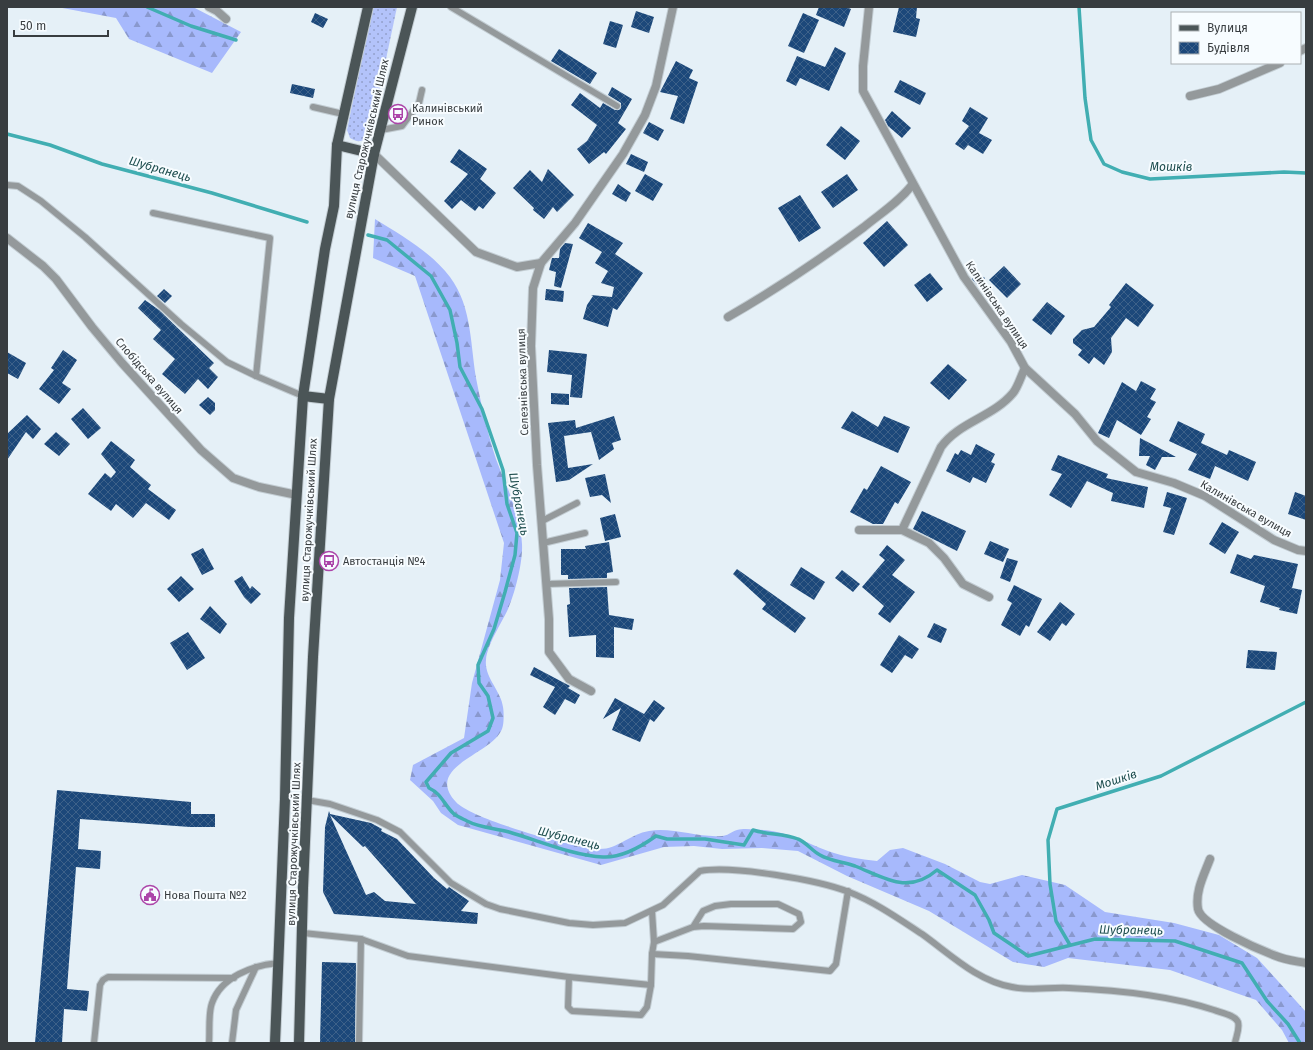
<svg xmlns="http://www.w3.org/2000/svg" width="1313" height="1050" font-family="'Fira Sans',sans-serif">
<defs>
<pattern id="grass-dots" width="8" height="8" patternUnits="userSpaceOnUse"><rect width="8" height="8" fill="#b3c3fa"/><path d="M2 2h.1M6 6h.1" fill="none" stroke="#93a0cc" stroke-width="1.8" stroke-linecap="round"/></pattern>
<pattern id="forest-firs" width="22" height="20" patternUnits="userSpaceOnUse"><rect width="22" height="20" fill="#a7b9fc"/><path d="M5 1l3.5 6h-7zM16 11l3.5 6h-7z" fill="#8998cd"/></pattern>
<pattern id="building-cross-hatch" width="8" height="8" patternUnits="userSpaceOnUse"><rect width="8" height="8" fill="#1c487a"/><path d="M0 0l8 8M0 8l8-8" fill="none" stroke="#3d6189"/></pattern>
</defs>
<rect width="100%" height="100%" fill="#e5f0f7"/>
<!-- grass -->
<path fill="url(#grass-dots)" d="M372,7H397L370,135C363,142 358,143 350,138L347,130Z"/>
<!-- forest -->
<g fill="url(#forest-firs)">
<path d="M57,7H193L241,32L212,73L129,39L116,18Z"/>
<path d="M375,219C401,235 431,252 450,277C473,308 470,347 477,383C482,408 488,435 496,459C506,486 521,515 522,544C523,562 515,593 508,609C501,624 487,645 486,660C484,677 501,691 503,707C504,712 504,725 502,729C492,755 423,766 456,802C471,819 573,848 598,849C617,850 630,834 649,831C673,827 698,838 722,836C727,836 731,832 737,830C745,828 756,830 765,830C788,832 807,843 828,851C844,857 860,859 877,861L890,850L903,848L945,864L980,882L990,884L1022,875L1065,885L1105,912L1174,923L1219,935L1257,958L1306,1012V1043H1289L1282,1030L1256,1000L1170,970L1068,958L1044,967L1013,962L929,911L847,876L798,851L762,848L722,849L694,846L664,847L601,865L458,825L441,813L433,801L410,780L413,765L464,738L472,683L500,580L504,543L415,276L373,258Z"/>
</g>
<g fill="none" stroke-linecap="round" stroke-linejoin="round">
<!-- stream -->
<g stroke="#41aeb2" stroke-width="3.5">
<path d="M147,7L191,26L236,40"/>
<path d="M1079,7L1085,98L1091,140L1104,164L1122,172L1150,179L1284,172L1306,173"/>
<path d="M7,134L50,145L102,164L212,193L307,222"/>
<path d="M368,235L387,240L431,276L450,310L457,343L460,367L482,409L503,470L507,504L517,533L515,555L505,592L494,629L478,665L479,683L488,696L493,718L488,731L451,753L426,782L429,788C442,794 444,805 454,814C458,817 463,819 467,821C480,828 495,828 509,832C537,840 574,856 603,857C622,858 642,846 656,836L667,839H705L744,845L753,830C768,835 784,833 798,839C806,842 812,851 820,855C830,861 844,862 855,866C885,878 908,895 937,870L975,895L989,920L994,933L1028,956L1095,939L1175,941L1242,963L1267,1001L1288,1024L1300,1043"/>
<path d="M1070,945L1056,921L1050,884L1048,840L1057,809L1161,776L1306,702"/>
</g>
</g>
<!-- building -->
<g fill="url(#building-cross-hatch)" fill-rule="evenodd">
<path d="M819,7H846L851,9L844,27L816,15Z"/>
<path d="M899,7H917L916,18L920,19L916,37L893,32Z"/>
<path d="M636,11L654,17L649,33L631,27Z"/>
<path d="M315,13L328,19L323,28L311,22Z"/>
<path d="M803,13L819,20L804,53L788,46Z"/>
<path d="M610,21L623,25L616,48L603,44Z"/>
<path d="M835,47L846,53L829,91L800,78L796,86L786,81L797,56L825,67Z"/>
<path d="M559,49L597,73L590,84L551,61Z"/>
<path d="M676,61L693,70L689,78L698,82L684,124L670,119L678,96L660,92Z"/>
<path d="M900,80L926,93L920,105L894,92Z"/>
<path d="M292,84L315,89L313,98L290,93Z"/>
<path d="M612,87L632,99L618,123L626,129L606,154L604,152L589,164L577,149L587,141L597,125L571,105L580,93L600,108L603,103L615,110H619L621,108V103L608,95Z"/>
<path d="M970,107L988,118L979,133L992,140L983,154L968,145L964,150L955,144L969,126L962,121Z"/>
<path d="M892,111L911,128L902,138L888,126L885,120Z"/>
<path d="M649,122L664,130L658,141L643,133Z"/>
<path d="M841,126L860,141L845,160L826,145Z"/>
<path d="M459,149L487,169L480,179L496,193L483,209L479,206L475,211L461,200L452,209L444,201L468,174L450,162Z"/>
<path d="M631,154L648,162L644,172L626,164Z"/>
<path d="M548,169L574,195L557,212L553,207L544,219L533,210L534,208L513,188L530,170L542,182Z"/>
<path d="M645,174L663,184L653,201L635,191Z"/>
<path d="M847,174L858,190L833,208L821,192Z"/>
<path d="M618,184L631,193L626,202L612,194Z"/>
<path d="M800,195L821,228L799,242L778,208Z"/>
<path d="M887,221L908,245L884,267L863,243Z"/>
<path d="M588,223L623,243L615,254L643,273L617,310L613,308L608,327L583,319L587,305L593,296L591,295L612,297L614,287L601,283L608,271L595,263L602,252L579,238Z"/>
<path d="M565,243L573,244L561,288L554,286L556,272L549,270L552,258H559L560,249Z"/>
<path d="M1004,266L1021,284L1007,298L989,280Z"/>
<path d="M930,273L943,289L927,302L914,285Z"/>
<path d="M977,273L985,278L979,287L972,279Z"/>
<path d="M1126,283L1154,305L1138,327L1126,318L1111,338L1112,352L1104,365L1094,357L1089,364L1078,355L1082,350L1073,343V339L1082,330L1094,327L1111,307L1109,305Z"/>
<path d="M164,289L172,296L165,303L157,296Z"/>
<path d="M546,289L564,291L563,302L545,300Z"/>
<path d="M145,300L159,310L214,363L209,368L218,377L208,389L198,379L185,394L162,374L175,359L153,339L161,330L138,308Z"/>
<path d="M1047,302L1065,316L1051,335L1032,320Z"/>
<path d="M63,350L77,360L62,383L71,389L59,404L39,389L54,370L51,368Z"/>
<path d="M549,350L587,354L582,398L570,397L572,375L547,372Z"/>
<path d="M7,352L26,363L18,379L7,373Z"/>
<path d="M948,364L967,380L949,400L930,383Z"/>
<path d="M1141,381L1156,389L1150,399L1156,402L1147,417L1151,419L1141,435L1117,420L1109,438L1098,433L1122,382L1136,391Z"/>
<path d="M551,393L569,394V405L551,404Z"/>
<path d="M208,397L215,403V410L210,415L199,405Z"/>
<path d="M83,408L101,428L88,439L71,419Z"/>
<path d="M852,411L878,427L884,416L910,427L898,453L841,428Z"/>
<path d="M27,415L41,429L33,439L26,432L7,460V434Z"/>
<path d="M614,416L621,440L612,443L614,449L599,460L591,432L564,436L568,468L593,464L569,480L556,482L548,423L575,420L576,428Z"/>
<path d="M1178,421L1205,434L1201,443L1227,455L1229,450L1256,462L1248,481L1215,466L1210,479L1188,470L1197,454L1169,441Z"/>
<path d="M56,432L70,444L59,456L44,444Z"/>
<path d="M1140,438L1165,451L1176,457H1162L1155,470L1146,465L1150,456H1139Z"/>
<path d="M111,441L135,460L130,467L151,485L148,489L176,510L169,520L146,503L133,518L116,504L111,511L88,494L105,473L111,478L116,472L101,454Z"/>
<path d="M976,444L995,454L991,462L995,464L986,483L973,477L970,483L946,471L955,453L958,455L961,450L971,455Z"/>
<path d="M1058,455L1108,474L1106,478L1148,487L1144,508L1111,501L1113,493L1087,481L1071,508L1049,495L1062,474L1051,470Z"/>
<path d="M881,466L911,482L898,504L895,502L883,524H873L850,512L864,488L867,490Z"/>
<path d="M605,474L611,503L602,495L590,497L585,478Z"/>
<path d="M1167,492L1187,498L1174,535L1163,532L1171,508L1163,506Z"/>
<path d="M1295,492L1306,496V520L1288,514Z"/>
<path d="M922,511L966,531L957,551L913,529Z"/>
<path d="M615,514L621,537L605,541L600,518Z"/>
<path d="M1222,522L1239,532L1225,554L1209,544Z"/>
<path d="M990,541L1009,549L1003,562L984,554Z"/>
<path d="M609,542L613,572L607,573V578L568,579V575H561V549H586L585,546Z"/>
<path d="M887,545L905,560L892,575L915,592L890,623L878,614L884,606L862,587L885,560L879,555Z"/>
<path d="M203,548L214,569L202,575L191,554Z"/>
<path d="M1237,554L1251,559L1254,555L1298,564L1292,588L1302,590L1297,614L1279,610L1280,608L1260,602L1265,586L1230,573Z"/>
<path d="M1007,558L1018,561L1010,582L1000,578Z"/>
<path d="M801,567L825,582L814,600L790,585Z"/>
<path d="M737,569L806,618L795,633L762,609L766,604L733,574Z"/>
<path d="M842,570L860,584L853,592L835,578Z"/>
<path d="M181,576L194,589L179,602L167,589Z"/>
<path d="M242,576L250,589L252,586L261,594L251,604L244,597L234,581Z"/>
<path d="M1014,585L1042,599L1029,627L1026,625L1020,636L1001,625L1012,603L1007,600Z"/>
<path d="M607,587L609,615L634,619L632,630L614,627V658L596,657V635L569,637L567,605L570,604L569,588Z"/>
<path d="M1060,602L1075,614L1066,626L1062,623L1050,641L1037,632Z"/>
<path d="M210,606L227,624L220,634L200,619Z"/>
<path d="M934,623L947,629L941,643L927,637Z"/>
<path d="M188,632L205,658L187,670L170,643Z"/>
<path d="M899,635L919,649L912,659L905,655L892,673L880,665Z"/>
<path d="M1248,650L1277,652L1275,670L1246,668Z"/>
<path d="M534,667L570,686L568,688L580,695L575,704L565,699L555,715L543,707L555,687L530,675Z"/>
<path d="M615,698L644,714L654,700L665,708L654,722L650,719L640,742L612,730L621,708L603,719Z"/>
<path d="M57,790L191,802V814H215V827H190L80,819L78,849L101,851L100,869L76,867L67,989L89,991L87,1011L64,1009L62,1043H35Z"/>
<path d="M329,811L330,814L371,823L382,829L381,831L397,839L434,878L447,889L449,887L469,901L461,911L478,913L477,924L334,914L323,892L325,827ZM330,815L363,847L365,846L416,904L385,901L374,892L366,895Z"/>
<path d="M322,962L356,963L355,1043H320Z"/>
</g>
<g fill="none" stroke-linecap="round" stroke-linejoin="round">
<defs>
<g id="service">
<path d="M451,7L617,106"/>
<path d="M313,107L343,114"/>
<path d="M381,130L402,126L419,103L422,90"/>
<path d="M7,185L18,186L41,201L85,237L181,324L227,362L256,376L303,396"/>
<path d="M153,213L270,238L256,376"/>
<path d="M542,521L577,503"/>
<path d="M543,543L585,533"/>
<path d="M546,584L616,582"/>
<path d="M307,800L330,804L377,820L400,832L451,883L486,904L500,909L569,923L593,925L625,923L663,905L700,871C732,865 818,880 849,892C875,902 899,919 922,934C950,954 977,981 1012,987C1030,991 1050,987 1069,988C1118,990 1168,995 1214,1010C1222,1013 1235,1015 1238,1022C1240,1029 1236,1037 1235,1043"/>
<path d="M652,911L654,942L652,954L688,956L830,971L836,964L848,891"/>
<path d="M303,933L361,939L408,956L569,977L651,985L652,954"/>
<path d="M654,942L693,927L704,926L793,929L801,922L799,914L778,904H731L715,906L703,911L693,927"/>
<path d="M569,977L568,1007L572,1011L641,1015L647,1007L651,985"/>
<path d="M94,1043L100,985L103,980L108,977L234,978"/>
<path d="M209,1043C210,1031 208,1014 212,1003C221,977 253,965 278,963"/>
<path d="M232,1043L236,1010L256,967"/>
<path d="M359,1043L361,939"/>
</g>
<g id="minor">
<path d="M209,7L217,11L226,19"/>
<path d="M869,7L863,66V91L964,277L1011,342L1025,368L1075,414L1097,441L1136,472L1174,483L1205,496L1274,540L1298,550L1306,551"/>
<path d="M1300,51L1306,48"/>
<path d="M1190,96L1219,89L1280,63"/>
<path d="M374,154L476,252L517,267L541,263L533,288L531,346L537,465L549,619V652L569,679L591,691"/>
<path d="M7,238L43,266L56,279L92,327L122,363L201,450L233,478L259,487L297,495"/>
<path d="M541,263L575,223L623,154L645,115L656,86L673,7"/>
<path d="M728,317C775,290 821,259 864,227C881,213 899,202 912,185"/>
<path d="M859,530H902"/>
<path d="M989,597L963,584L944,558L929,543L902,530L941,447C959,422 993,417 1013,393C1018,387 1021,376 1025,368"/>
<path d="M1210,859C1204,875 1195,891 1198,909C1201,925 1260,950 1276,956C1285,960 1296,961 1306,963"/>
</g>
<g id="primary">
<path d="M337,145L374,154"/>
<path d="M303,396L329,399"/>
<path d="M275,1043L285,799L289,618L303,396L325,249L334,206L337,145L368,7"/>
<path d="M299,1043L303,888L313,657L329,399L374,154L412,7"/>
</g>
</defs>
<!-- service casing -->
<use href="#service" stroke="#c2ccd2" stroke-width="8"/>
<!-- minor casing -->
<use href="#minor" stroke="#c2ccd2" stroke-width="10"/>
<!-- primary casing -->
<use href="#primary" stroke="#c2ccd2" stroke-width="12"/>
<!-- service -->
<use href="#service" stroke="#94999b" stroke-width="6"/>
<!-- minor -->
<use href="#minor" stroke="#94999b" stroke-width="8"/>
<!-- primary -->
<use href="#primary" stroke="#4b5557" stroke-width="10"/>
</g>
<!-- icons -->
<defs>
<symbol id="bus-ring" viewBox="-11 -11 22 22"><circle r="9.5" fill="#f7fcff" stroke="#ac45a9" stroke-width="1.5"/><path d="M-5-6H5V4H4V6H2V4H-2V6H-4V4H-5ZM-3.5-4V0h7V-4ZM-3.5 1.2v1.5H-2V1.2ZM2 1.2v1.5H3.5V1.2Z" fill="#ac45a9"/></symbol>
<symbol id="civic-ring" viewBox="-11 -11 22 22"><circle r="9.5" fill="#f7fcff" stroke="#ac45a9" stroke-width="1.5"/><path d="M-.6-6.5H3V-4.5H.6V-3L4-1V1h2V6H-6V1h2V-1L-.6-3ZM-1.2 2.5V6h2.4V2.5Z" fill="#ac45a9"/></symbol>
</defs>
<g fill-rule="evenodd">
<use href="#bus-ring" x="387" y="103" width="22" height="22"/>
<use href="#bus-ring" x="318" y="550" width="22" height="22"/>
<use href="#civic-ring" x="139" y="884" width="22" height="22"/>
</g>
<g text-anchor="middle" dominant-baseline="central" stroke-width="4" stroke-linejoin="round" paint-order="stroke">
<!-- poi labels -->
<g font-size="11" fill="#383d40" stroke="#f7fcff" text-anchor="start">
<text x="412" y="108">Калинівський<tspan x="412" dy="13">Ринок</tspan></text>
<text x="343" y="561">Автостанція №4</text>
<text x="164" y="895">Нова Пошта №2</text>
</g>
<!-- street labels -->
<g font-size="11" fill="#383d40" stroke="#f7fcff">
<text transform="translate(367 139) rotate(-77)">вулиця Старожучківський Шлях</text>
<text transform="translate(997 305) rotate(56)">Калинівська вулиця</text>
<text transform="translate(149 376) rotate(49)">Слобідська вулиця</text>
<text transform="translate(523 382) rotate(-92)">Селезнівська вулиця</text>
<text transform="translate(1246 509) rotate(30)">Калинівська вулиця</text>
<text transform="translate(309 520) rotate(-87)">вулиця Старожучківський Шлях</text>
<text transform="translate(294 844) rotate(-88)">вулиця Старожучківський Шлях</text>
</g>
<!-- water labels -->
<g font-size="12" font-style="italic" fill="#1d4d4e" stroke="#f7fcff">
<text x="1171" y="167">Мошків</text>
<text transform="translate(160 169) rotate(16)">Шубранець</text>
<text transform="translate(519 504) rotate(79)">Шубранець</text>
<text transform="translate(1116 780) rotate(-18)">Мошків</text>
<text transform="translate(569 838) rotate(14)">Шубранець</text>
<text transform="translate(1131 930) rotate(1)">Шубранець</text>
</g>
</g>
<!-- border -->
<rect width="1313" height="1050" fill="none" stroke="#383d40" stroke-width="16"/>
<!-- legend -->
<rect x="1171" y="12" width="130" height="52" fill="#f7fcff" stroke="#abb0b3"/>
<rect x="1179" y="25" width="20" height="6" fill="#4b5557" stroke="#abb0b3"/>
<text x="1207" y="32" font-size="12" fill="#383d40">Вулиця</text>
<rect x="1179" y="42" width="20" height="12" fill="url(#building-cross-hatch)" stroke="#abb0b3"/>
<text x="1207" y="52" font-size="12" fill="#383d40">Будівля</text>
<!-- scale -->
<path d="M14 30v6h94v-6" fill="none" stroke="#383d40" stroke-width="2"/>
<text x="20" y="30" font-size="12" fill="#383d40" stroke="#f7fcff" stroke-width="3" paint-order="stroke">50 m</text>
</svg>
